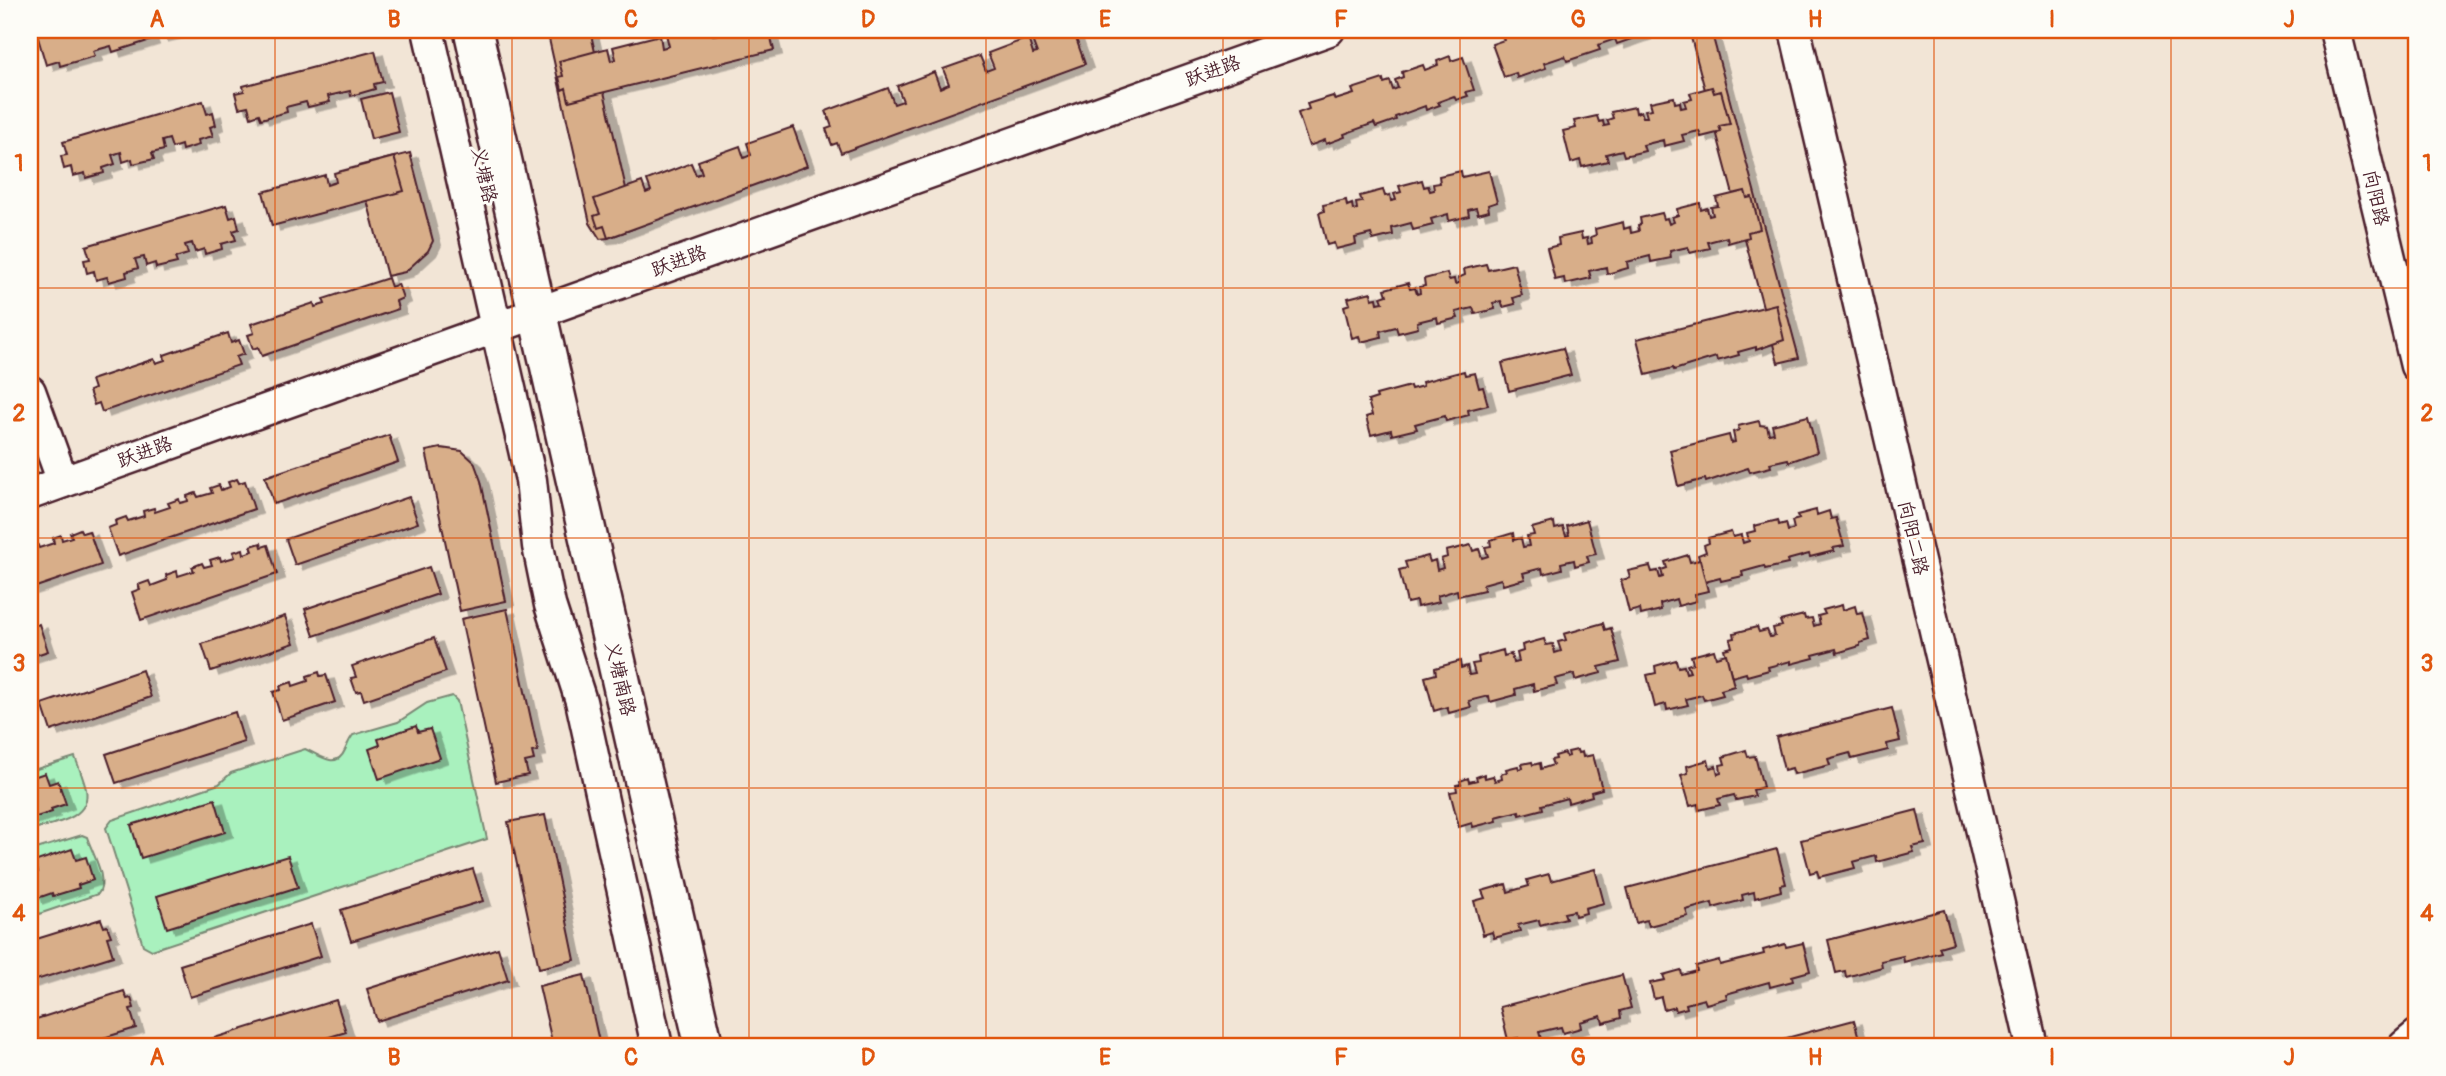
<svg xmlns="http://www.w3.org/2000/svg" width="2446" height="1076" font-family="Pangolin,'LXGW WenKai TC',sans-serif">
<defs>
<filter id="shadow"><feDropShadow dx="8" dy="4.5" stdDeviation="0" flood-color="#0004"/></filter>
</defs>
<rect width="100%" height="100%" fill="#f2e5d6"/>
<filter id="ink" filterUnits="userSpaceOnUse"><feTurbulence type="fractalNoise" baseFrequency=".0143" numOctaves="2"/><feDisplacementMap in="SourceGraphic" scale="14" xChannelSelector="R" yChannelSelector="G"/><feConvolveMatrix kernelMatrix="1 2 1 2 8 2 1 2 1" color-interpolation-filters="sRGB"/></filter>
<g filter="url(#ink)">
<!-- green -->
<g fill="#a9f1be" stroke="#7a8874" stroke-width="2">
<path d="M452,696L457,701L487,839L152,950L143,945L106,828L112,820L219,784L231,773L305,749C318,754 336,771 345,750C348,744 349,740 353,735L398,722L427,703Z"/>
<path d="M75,757C79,767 83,778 86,789C92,820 51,824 30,830V771Z"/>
<path d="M82,835L87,837C92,853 109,880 98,894L30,917V851Z"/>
</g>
<!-- building -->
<g fill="#d8ae89" stroke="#4a1f2b" stroke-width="2" filter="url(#shadow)">
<path d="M40,30H180L181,32L160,37L159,32L149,35L151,40L113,52L111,46L93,51L95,56L60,66L59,61L46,65L36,31Z"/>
<path d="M547,30H590L635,228L608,238L600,239L590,223Z"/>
<path d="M683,30H711L713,35L720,34L719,30H769L774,50L569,101L566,88L562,90L559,77L563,76L559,61L608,48L611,61L616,59L613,47L660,35L662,48L669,46L666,34Z"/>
<path d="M1051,30H1073L1085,64L841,153L837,143L832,145L826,129L832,127L826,111L888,88L894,104L903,101L897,86L934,72L940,88L949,84L943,69L980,56L986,71L994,68L988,53L1028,38L1033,54L1037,53L1031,37Z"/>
<path d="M1521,30H1644L1641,31L1643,35L1617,44L1615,39L1598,45L1600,50L1567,61L1565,56L1544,63L1546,68L1517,78L1516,73L1504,77L1492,44L1504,40L1502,36Z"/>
<path d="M1689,30H1711L1799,358L1778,363Z"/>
<path d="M375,51L383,82L374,84L375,89L351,96L350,91L328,96L330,102L308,107L306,102L286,107L287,112L261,119L259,114L251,117L248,106L239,108L235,93L244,91L243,86Z"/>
<path d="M1450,56L1451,61L1463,57L1474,90L1466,92L1468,96L1456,100L1454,96L1438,102L1440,105L1426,110L1425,106L1395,117L1396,120L1376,127L1374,123L1344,134L1345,137L1326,144L1325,140L1309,146L1298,113L1309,109L1307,104L1333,96L1335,100L1354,94L1352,89L1383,79L1384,83L1390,81L1393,90L1398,88L1395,80L1403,77L1402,72L1423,65L1425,70L1438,65L1437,61Z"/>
<path d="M1712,87L1714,93L1721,91L1730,124L1719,126L1721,132L1701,137L1699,131L1682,135L1684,141L1664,146L1663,140L1643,145L1645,151L1624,156L1622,150L1606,154L1608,161L1582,167L1580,160L1571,163L1563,131L1576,128L1574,121L1597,116L1599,122L1603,121L1604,126L1609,125L1607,120L1613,118L1611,112L1635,107L1636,113L1641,111L1643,117H1647L1645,110L1652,109L1650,102L1674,97L1675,103L1680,102L1681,108L1686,107L1684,101L1692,99L1690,93Z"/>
<path d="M389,92L399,132L371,139L361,99Z"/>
<path d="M203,101L207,114L213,112L216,125L210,127L213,136L198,140L199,145L182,150L181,145L172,148L169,139L162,141L164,150L152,153L154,159L133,164L132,159L123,162L121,152L112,155L115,164L103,168L104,173L86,178L85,173L73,176L71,167L64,169L61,156L67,155L63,142Z"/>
<path d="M793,127L807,166L608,238L604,226L598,228L594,216L600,214L594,199L642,182L646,193L651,191L647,180L691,163L696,175L702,173L698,161L740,146L744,158L751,155L747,143Z"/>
<path d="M410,153L433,241L428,251L405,272L387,276L358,166Z"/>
<path d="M394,157L404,191L272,226L263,192L325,175L327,185L336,182L334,173Z"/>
<path d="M1461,171L1462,177L1489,171L1497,202L1488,205L1489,211L1478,214L1476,208L1468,210L1469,216L1449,221L1448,214L1431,219L1433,225L1413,230L1411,223L1392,228L1393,235L1373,240L1371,234L1355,238L1356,244L1336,249L1334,243L1327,245L1319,213L1324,211L1323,205L1346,200L1347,206L1352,204L1353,210L1357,209L1356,203L1362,202L1360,196L1383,190L1385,196L1390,195L1391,201L1396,200L1394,194L1401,192L1399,186L1422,180L1424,187L1428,186L1430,191L1434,190L1433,184L1440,183L1439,176Z"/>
<path d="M1745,191L1747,198L1752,197L1760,229L1748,232L1749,237L1728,243L1727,237L1708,242L1710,248L1690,253L1688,247L1670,251L1671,258L1651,262L1650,256L1627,262L1628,268L1607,274L1606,267L1589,271L1591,278L1565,284L1564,278L1555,280L1547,248L1559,245L1558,238L1581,233L1582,239L1587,238L1588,244L1592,243L1591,237L1596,235L1595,229L1623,222L1624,229L1630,227L1631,233L1639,231L1638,225L1641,224L1640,218L1662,213L1664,219L1667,218L1669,224L1674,222L1672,217L1678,215L1677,209L1700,203L1701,210L1707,208L1709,216L1713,215L1711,207L1718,206L1716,198Z"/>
<path d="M226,205L230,218L236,216L239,229L233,231L236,240L221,244L222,249L205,254L204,249L195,252L192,243L185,245L188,254L175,258L177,263L156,268L155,263L146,266L144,257L135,259L138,268L126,272L127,277L109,282L107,277L96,280L94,271L87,273L84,260L90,259L86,246Z"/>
<path d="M1486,264L1488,270L1514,264L1522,295L1513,298L1515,304L1503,307L1501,301L1493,303L1495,309L1475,314L1473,308L1456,312L1458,318L1438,323L1437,317L1417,322L1418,328L1398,333L1396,327L1380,331L1381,337L1361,342L1359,336L1352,338L1344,306L1350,304L1348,298L1371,292L1372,299L1377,298L1378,303L1383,302L1381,297L1387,295L1385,289L1408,283L1410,289L1415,288L1417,294L1420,293L1419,287L1425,286L1424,279L1447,273L1449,280L1454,279L1455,284L1459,283L1458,278L1465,275L1464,269Z"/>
<path d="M388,278L391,287L398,284L403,298L396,301L398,309L262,356L258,347L253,349L248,335L254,333L251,324L314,303L315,307L325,304L323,299Z"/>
<path d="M1776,304L1784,340L1756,350V347L1738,352L1739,355L1717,361L1716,357L1674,370L1673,368L1646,375L1637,339Z"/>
<path d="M228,333L231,343L239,340L244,354L236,357L239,365L102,412L99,403L94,405L89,391L94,389L91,380L154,359L156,363L165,360L164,355Z"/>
<path d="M1563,348L1571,375L1509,391L1502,363Z"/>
<path d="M1464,371L1465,375L1475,373L1479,388L1483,387L1488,405L1468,410L1469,415L1446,421L1445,416L1415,424L1417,429L1392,435L1391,430L1371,435L1366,417L1372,415L1368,401L1377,398L1376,395L1410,386L1411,389L1423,386L1422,382Z"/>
<path d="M1808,416L1817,452L1789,462L1788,459L1770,463L1771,467L1750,472L1748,468L1706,482L1705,479L1678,486L1670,450L1729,435L1731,443L1735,442L1733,432L1739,430L1738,426L1759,421L1760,425L1767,426L1769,434L1774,433L1772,425Z"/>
<path d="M389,435L398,462L274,504L265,477Z"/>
<path d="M441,448L462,451L474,462L481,481L506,601L460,611L426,451Z"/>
<path d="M237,479L239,483L245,481L254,509L118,556L108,528L116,525L115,521L126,517L128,521L144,516L143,511L154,508L155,512L170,507L168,503L179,499L180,503L188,501L187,496L196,493L198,497L212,493L210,488L219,485L221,490L230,487L228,482Z"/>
<path d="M409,497L418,523L295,565L286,539Z"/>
<path d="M1816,510L1817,515L1829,511L1831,519L1836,518L1844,546L1833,548L1834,551L1810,557L1809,554L1787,560L1788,564L1765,569L1764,566L1742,572L1743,576L1721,581L1720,578L1705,582L1698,555L1706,552L1704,545L1709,543L1708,538L1731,532L1733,537L1741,535L1743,543L1749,541L1747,533L1755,531L1754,526L1778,520L1779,525L1786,523L1788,531L1794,529L1792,521L1799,519L1797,515Z"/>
<path d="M1587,520L1596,554L1587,556L1589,562L1575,566L1574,560L1561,563L1562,569L1543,574L1542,568L1523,573L1525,579L1503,585L1501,579L1483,584L1484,590L1458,596L1457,590L1437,596L1439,602L1417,607L1416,601L1407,603L1399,570L1407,568L1405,562L1428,556L1430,562L1435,560L1437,570L1443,568L1441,559L1447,557L1446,551L1471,545L1473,551L1479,549L1482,558L1488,556L1485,547L1491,546L1490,540L1513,533L1514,540L1521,538L1523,547L1529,546L1527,536L1534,535L1532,528L1554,522L1555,529L1563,527L1566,536L1569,535L1567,526Z"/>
<path d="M80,529L82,533L89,531L101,565L30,589V546L37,543L39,548L54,543L53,538L61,535L62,540L72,537L70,533Z"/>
<path d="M261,543L262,547L268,545L277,574L141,620L132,592L140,589L138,585L149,581L151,586L167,580L166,575L177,571L178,576L194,571L192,567L202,563L204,567L212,565L210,560L220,557L221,561L235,557L233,552L243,549L244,554L253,551L251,546Z"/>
<path d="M1688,555L1690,562L1700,560L1708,591L1695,594L1696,601L1678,606L1676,599L1660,604L1661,610L1641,615L1640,609L1629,612L1621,580L1630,578L1628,571L1650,566L1652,572L1658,571L1660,578L1663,577L1661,570L1667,568L1665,562Z"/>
<path d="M429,567L438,594L314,636L305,609Z"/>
<path d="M1842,605L1843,610L1855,606L1857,614L1863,613L1870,640L1860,643V646L1837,653L1836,649L1813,655L1814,658L1791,664V661L1768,667L1769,670L1747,676L1746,673L1732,677L1724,649L1732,647L1730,639L1735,638L1734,633L1757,627L1759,632L1767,630L1770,637L1775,636L1773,628L1782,626L1780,621L1804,615L1805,619L1812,618L1814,626L1820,624L1818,616L1825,614L1823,610Z"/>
<path d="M507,609L538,751L532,752L534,760L525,762L528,775L496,782L461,619Z"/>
<path d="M285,616L294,643L211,671L202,644Z"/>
<path d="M1603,623L1605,630L1611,628L1620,662L1599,667L1601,673L1575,680L1574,674L1555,679L1557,685L1534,691L1533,684L1515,689L1516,695L1490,702L1489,696L1469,701L1471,707L1449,713L1447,707L1434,711L1425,677L1436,674L1435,668L1460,661L1461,668L1467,666L1469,675L1475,674L1472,664L1479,663L1478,657L1503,650L1504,656L1511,654L1513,663L1519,662L1517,653L1523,651L1522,645L1544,639L1546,645L1553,644L1555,653L1561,651L1558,642L1566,640L1564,634Z"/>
<path d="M39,624L48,651L30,657V627Z"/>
<path d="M434,638L446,672L364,700L361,691L356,692L351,678L356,677L352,666Z"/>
<path d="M1714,650L1716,657L1726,654L1734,686L1721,690L1723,695L1704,700L1702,695L1686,699L1688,705L1667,710L1666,704L1655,707L1647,675L1656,673L1655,666L1676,660L1678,667L1684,666L1686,673L1690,672L1687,665L1693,663L1691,656Z"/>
<path d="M142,670L151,697L51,731L42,704Z"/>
<path d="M319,672L320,676L326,675L335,702L282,720L273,692L281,690L280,686L292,682L293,686L308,681L307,676Z"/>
<path d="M1892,708L1900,741L1887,744L1888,750L1852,759L1850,753L1828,759L1830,765L1794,774L1792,768L1784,770L1776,737Z"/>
<path d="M235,712L244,742L116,783L106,754Z"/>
<path d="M416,726L418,732L430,729L440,758L379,779L369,749L380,745L378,739Z"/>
<path d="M1577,750L1578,753L1582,752L1583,757L1593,755L1602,789L1591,792L1592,796L1568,803L1567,798L1542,805L1543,809L1520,815L1519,811L1496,817L1497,821L1473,827L1472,823L1459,827L1450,792L1457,791L1456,785L1461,784L1460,781L1468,778L1469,782L1477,780L1476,777L1484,774L1485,778L1493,776L1495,781L1502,779L1501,774L1507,772L1506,769L1518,766L1519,769L1523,768L1522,764L1532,762L1533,765L1540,763L1541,769L1553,765L1551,760L1556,759L1555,756L1565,753L1566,757L1569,756L1568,752Z"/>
<path d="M1746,750L1748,757L1755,756L1763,787L1753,790L1755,796L1736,800L1734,795L1718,799L1720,805L1699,810L1698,804L1690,806L1681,775L1688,773L1687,766L1708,760L1710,768L1716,766L1718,774L1721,773L1720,765L1725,764L1723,757Z"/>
<path d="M45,773L49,784L58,781L66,804L51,809L52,812L30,819V778Z"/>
<path d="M215,799L225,832L141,858L131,825Z"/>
<path d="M1917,810L1925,844L1912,847L1914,852L1877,862L1876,856L1853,862L1855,868L1819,877L1817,871L1810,873L1801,840Z"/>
<path d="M545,815L575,960L539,968L508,822Z"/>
<path d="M72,849L76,860L86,857L93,880L78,885L79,888L53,896L52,893L35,899L30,882V875L38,872L34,862Z"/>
<path d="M1777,849L1786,884L1780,885L1781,891L1755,898L1754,892L1742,895L1743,900L1713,908L1712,903L1686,910L1688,916L1649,926L1647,920L1636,923L1627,888Z"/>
<path d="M288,856L298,887L167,928L157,896Z"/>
<path d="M473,869L483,901L351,941L341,910Z"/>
<path d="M1595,869L1604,903L1585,908L1586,913L1575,916L1574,911L1564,913L1566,918L1540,925L1539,920L1518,925L1520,931L1494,938L1492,932L1483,935L1474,901L1485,898L1482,891L1506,884L1508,892L1529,886L1527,880L1549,874L1551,881Z"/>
<path d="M1944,910L1953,943L1939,947L1941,952L1904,962L1903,956L1881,961L1882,967L1846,977L1845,971L1836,973L1828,940Z"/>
<path d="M101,919L104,927L107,926L111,936L107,937L113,956L30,982V941Z"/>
<path d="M311,924L321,956L190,997L180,965Z"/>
<path d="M1803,943L1810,971L1792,976L1793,981L1770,987L1769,982L1726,994L1727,998L1706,1004L1704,999L1686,1004L1687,1008L1676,1011L1675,1007L1664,1010L1661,997L1654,999L1650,983L1665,980L1663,975L1681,970L1682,975L1697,971L1696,966L1719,960L1720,965L1764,954L1763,950L1785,944L1786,947Z"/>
<path d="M498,948L508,980L377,1021L367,989Z"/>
<path d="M584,975L600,1046H553L539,986Z"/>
<path d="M1622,975L1631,1008L1620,1011L1621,1018L1603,1023L1601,1016L1580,1022L1581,1028L1563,1033L1561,1027L1539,1032L1541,1039L1520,1045L1518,1038L1508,1040L1500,1007Z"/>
<path d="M124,991L127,999L131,998L134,1008L130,1009L136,1028L77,1046H30V1021Z"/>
<path d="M336,1000L346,1032L299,1046H207L205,1041Z"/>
<path d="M1854,1020L1861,1046H1756Z"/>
</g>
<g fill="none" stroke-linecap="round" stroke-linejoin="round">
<defs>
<g id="minor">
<path d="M428,30L531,480L538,546L550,605L581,701L657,1046"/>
<path d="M1795,30L2032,1046"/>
<path d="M2335,30L2416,366"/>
<path d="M30,391L63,482"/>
<path d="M30,494L1329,30"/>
<path d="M2404,1046L2416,1036"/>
</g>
<path id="major" d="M473,30L704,1046"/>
</defs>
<!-- minor casing -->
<use href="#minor" stroke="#4a1f2b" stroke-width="35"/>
<!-- major casing -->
<use href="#major" stroke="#4a1f2b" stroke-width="42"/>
<!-- minor -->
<use href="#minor" stroke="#fdfcf7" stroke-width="30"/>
<!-- major -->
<use href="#major" stroke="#fdfcf7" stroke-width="37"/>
</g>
</g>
<!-- grid -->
<path fill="none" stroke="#e0560e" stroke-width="2" stroke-opacity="0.55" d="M275,30V1046M512,30V1046M749,30V1046M986,30V1046M1223,30V1046M1460,30V1046M1697,30V1046M1934,30V1046M2171,30V1046M30,288H2416M30,538H2416M30,788H2416"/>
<g text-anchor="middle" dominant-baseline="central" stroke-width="6" stroke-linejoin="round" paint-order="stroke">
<!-- street labels -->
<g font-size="19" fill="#4a1f2b" stroke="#fdfcf7">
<text transform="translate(1213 71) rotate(-20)">跃进路</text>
<text transform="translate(484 175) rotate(77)">义塘路</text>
<text transform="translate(2376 198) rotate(77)">向阳路</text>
<text transform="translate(679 261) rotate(-20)">跃进路</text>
<text transform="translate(145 452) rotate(-20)">跃进路</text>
<text transform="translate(1913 538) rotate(77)">向阳二路</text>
<text transform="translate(620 679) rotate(77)">义塘南路</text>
</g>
</g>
<!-- margin -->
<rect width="2446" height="1076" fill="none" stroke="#fdfcf7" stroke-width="77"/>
<rect x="38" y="38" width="2370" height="1000" fill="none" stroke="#e0560e" stroke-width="2.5"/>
<g font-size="23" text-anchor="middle" font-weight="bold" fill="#e0560e">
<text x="157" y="27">A</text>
<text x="394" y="27">B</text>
<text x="631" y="27">C</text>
<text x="868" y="27">D</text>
<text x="1105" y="27">E</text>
<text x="1341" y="27">F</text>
<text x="1578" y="27">G</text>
<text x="1815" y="27">H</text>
<text x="2052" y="27">I</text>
<text x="2289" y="27">J</text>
<text x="19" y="171">1</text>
<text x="2427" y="171">1</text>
<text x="19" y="421">2</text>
<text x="2427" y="421">2</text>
<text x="19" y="671">3</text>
<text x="2427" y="671">3</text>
<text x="19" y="921">4</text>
<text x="2427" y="921">4</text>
<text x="157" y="1065">A</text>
<text x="394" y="1065">B</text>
<text x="631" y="1065">C</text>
<text x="868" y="1065">D</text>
<text x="1105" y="1065">E</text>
<text x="1341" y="1065">F</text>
<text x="1578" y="1065">G</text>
<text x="1815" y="1065">H</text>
<text x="2052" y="1065">I</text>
<text x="2289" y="1065">J</text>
</g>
</svg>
